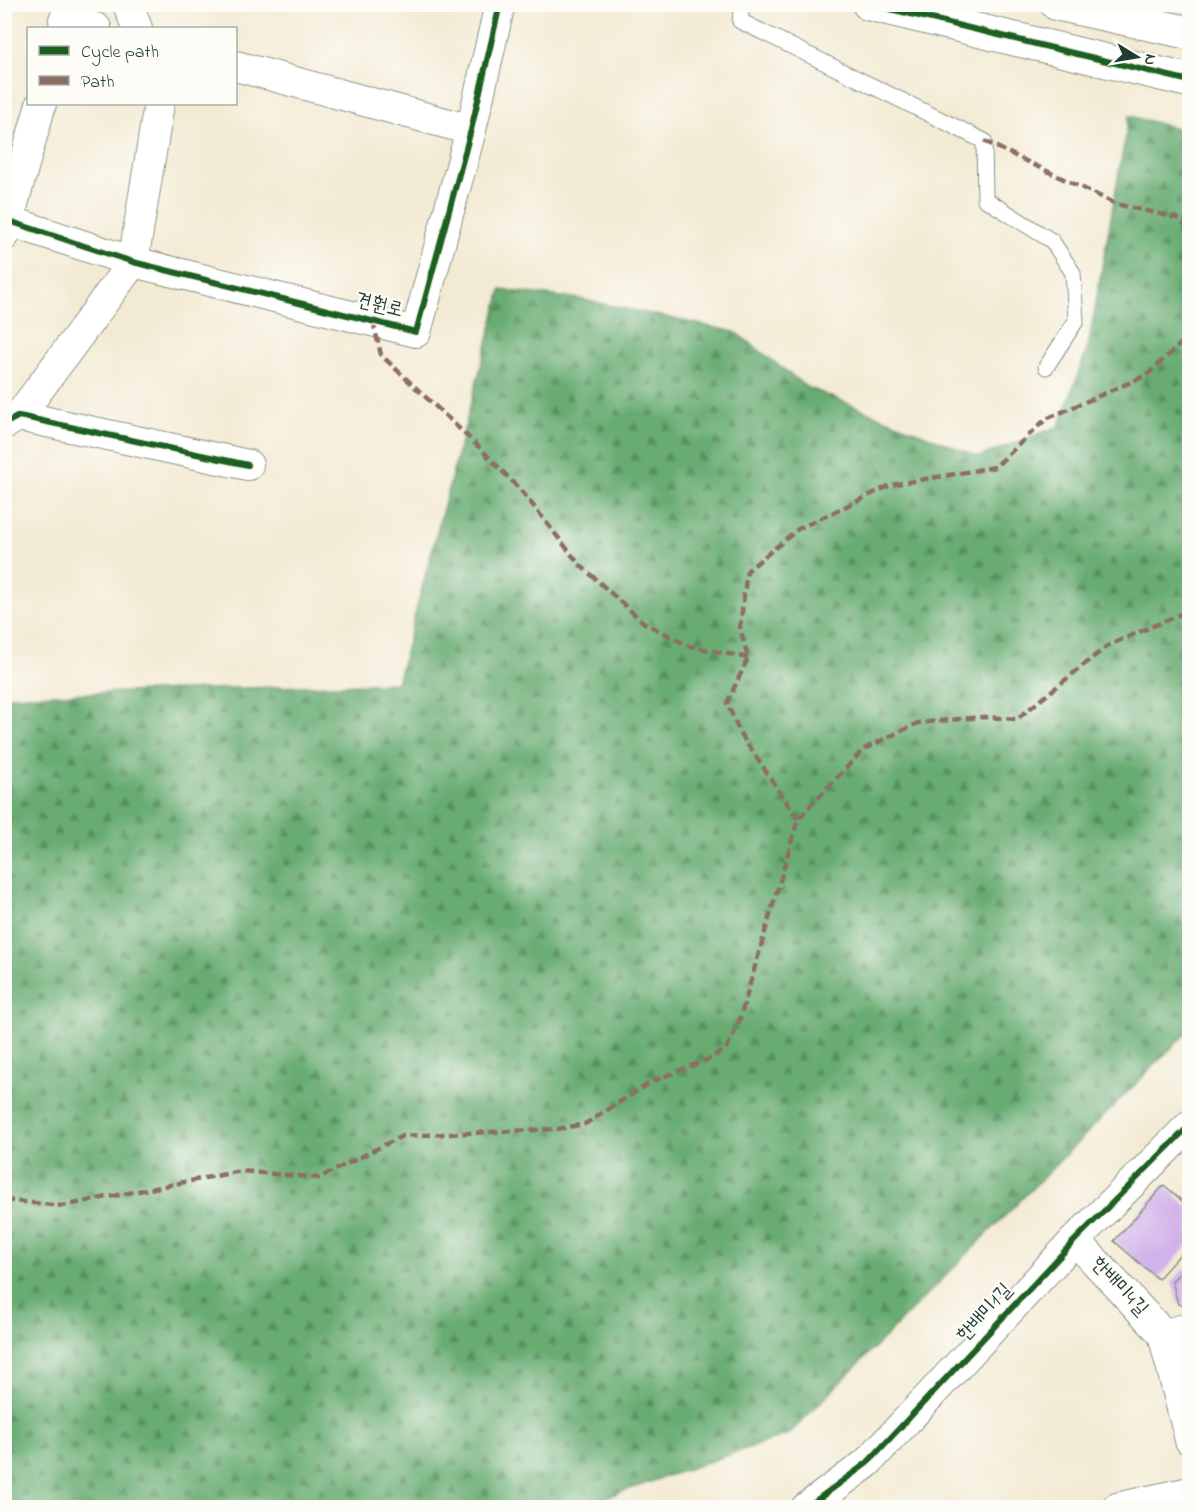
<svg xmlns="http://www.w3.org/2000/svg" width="1194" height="1512" font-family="'Indie Flower','Poor Story',sans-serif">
<defs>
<pattern id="forest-firs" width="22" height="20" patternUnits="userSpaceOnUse" patternTransform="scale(1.5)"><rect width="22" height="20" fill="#68ac72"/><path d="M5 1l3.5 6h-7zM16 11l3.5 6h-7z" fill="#558d5e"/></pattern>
</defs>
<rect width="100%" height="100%" fill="#fdfcf7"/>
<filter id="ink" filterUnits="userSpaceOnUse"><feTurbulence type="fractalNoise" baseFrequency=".0167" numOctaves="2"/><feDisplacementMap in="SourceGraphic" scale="12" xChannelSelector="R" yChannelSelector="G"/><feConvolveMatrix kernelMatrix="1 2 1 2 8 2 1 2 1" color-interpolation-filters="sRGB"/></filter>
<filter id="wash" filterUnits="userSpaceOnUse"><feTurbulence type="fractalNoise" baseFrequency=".008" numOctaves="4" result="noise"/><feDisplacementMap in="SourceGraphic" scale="24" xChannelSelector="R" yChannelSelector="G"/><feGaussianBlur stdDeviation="1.35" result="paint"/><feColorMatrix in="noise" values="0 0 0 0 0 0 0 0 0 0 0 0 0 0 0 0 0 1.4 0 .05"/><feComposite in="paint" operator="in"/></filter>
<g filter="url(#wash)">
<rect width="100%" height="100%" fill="#f3ead3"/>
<!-- forest -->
<path fill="url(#forest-firs)" stroke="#447453" stroke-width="1.5" d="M1129,116L1189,131V1030L789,1434L578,1507H5V696L397,683L501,290L580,299L735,332L807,387L979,457L1059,426L1088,347Z"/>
<g id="blocks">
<!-- building -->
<g fill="#d2b2ea">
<path d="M1164,1185L1190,1208V1243L1158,1279L1114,1241Z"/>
<path d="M1190,1268V1307L1178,1304L1172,1281L1184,1269Z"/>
</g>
</g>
</g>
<g filter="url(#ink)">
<use href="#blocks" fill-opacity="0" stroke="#899484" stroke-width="1.5"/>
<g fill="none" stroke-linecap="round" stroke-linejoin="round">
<defs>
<path id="service" d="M742,4L740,21L984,141L985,199L1052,241L1073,273L1076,321L1046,367"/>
<g id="minor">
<path d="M128,4L137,28"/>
<path d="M64,20L96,28"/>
<path d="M236,66L471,130"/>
<path d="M9,221L133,262L416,332L471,130L500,4"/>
<path d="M4,236L41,104"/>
<path d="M19,416L133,262L159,104"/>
<path d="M4,424L19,416L248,465"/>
<path d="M1075,1240L1163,1334L1190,1440"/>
<path d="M1163,1334L1190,1328"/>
<path d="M806,1508L867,1463L1075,1240L1190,1125"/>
<path d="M1117,1508L1190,1492"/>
</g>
<g id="tertiary">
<path d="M869,4L1190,81"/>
<path d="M1057,4L1190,33"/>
</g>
</defs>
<!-- service casing -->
<use href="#service" stroke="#899484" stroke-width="17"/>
<!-- minor casing -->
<use href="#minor" stroke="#899484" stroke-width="32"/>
<!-- tertiary casing -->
<use href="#tertiary" stroke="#899484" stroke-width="35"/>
<!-- service -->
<use href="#service" stroke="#fff" stroke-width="15"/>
<!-- minor -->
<use href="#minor" stroke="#fff" stroke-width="30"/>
<!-- tertiary -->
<use href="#tertiary" stroke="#fff" stroke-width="33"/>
<!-- quiet -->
<g stroke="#8d6e63" stroke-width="4.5" stroke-dasharray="9 4.5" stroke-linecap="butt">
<path d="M984,141L1116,204L1177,218L1190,229"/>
<path d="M373,321L381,355L482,450L524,494L579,564L643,622L689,646L748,658"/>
<path d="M798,819L740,733L727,703L748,658L740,627L747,571L798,529L891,485L995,467L1046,419L1147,375L1190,335"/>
<path d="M4,1200L62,1206L241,1171L319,1178L402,1136L557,1129L585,1124L653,1081L709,1059L726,1049L738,1025L798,819L864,749L918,723L983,717L1017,719L1107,646L1190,610"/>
</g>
<defs>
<g id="cycleway">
<path d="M869,4L1190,81"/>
<path d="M9,221L133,262L416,332L471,130L500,4"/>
<path d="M4,424L19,416L248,465"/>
<path d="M806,1508L867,1463L1075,1240L1190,1125"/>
</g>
</defs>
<!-- cycleway casing -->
<use href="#cycleway" stroke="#fdfcf7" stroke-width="10"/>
<!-- cycleway -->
<use href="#cycleway" stroke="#1b5e20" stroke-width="6"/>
</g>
</g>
<g text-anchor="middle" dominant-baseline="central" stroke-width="4.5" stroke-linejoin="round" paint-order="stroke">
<!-- street labels -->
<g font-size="20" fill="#1f3d34" stroke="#fdfcf7">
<text transform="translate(379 306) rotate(14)">견훤로</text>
<text transform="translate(1119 1287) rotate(47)">한배미4길</text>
<text transform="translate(985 1313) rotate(-47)">한배미1길</text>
</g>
</g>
<!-- margin -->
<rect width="1194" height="1512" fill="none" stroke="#fdfcf7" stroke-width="24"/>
<!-- legend -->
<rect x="27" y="27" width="210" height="78" fill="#fdfcf7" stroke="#a4b0a9" stroke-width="1.5"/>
<rect x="39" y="46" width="30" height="9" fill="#1b5e20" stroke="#a4b0a9" stroke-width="1.5"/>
<text x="81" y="57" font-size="18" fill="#1f3d34">Cycle path</text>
<rect x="39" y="76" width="30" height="9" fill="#8d6e63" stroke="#a4b0a9" stroke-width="1.5"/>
<text x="81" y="87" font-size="18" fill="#1f3d34">Path</text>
<!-- north arrow -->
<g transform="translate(1137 57) rotate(101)" stroke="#fdfcf7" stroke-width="4.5" paint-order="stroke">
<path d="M0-4.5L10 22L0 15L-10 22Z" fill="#1f3d34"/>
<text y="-9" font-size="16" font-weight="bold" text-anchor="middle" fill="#1f3d34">N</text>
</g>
</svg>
